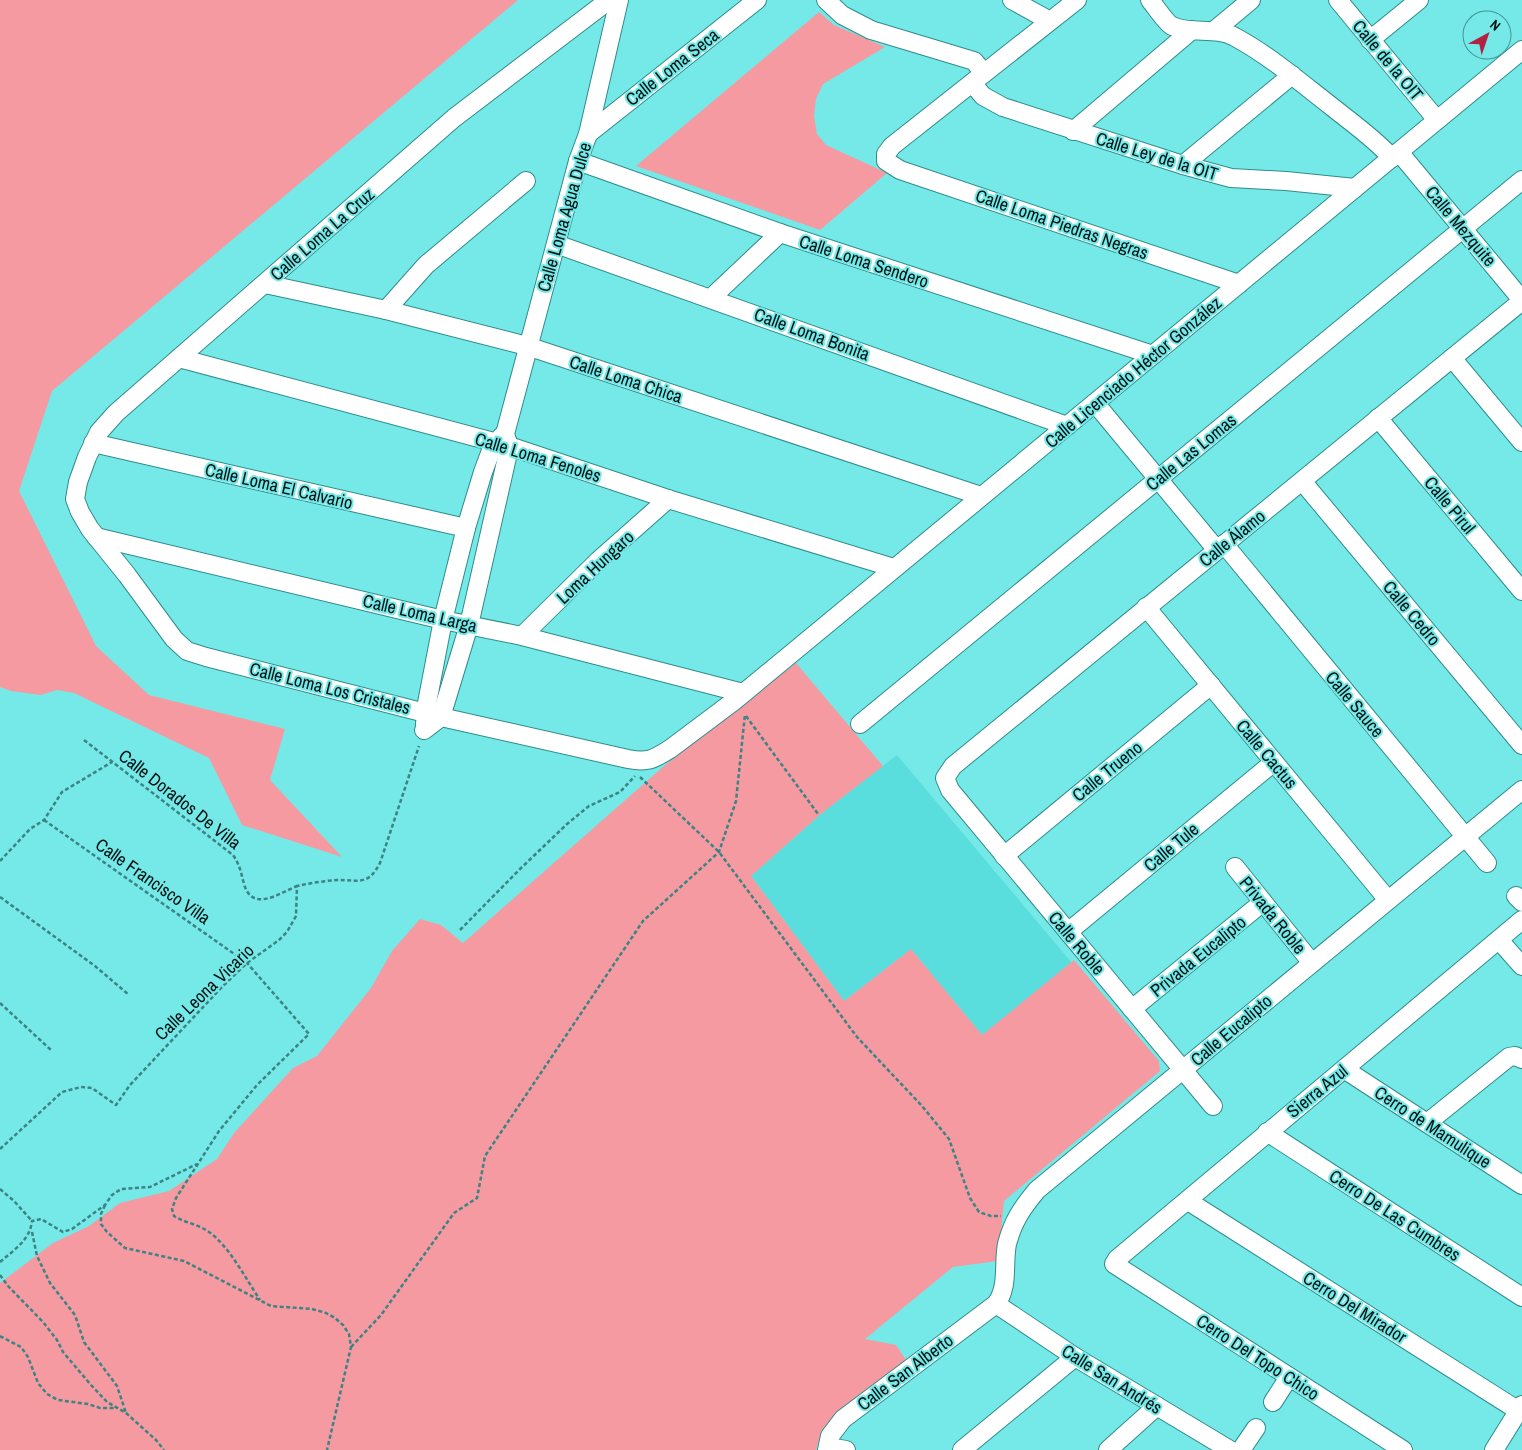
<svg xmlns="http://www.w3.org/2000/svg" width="1522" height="1450" font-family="'Archivo Narrow',sans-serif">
<rect width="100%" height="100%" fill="#75e9e8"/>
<!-- built -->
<path fill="#5adedd" d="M897,755L1072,963L982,1035L911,949L844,1001L751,876L822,813Z"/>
<!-- green -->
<g fill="#f69aa1">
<path d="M0,0H518L52,391L19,491L96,646L149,695L285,729L270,780L342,857L242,825L209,758L74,693L57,690L41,695L11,691L0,687Z"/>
<path d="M819,12L834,25L885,47L823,84L816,99L814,116L817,134L826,145L887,173L820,230L636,166Z"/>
<path d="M796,663L883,766L822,813L751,876L844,1001L911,949L982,1035L1074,960L1159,1061L1160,1071L1004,1201L998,1261L953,1267L865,1339L896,1345L906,1360L831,1420L822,1430L816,1450H0V1283L53,1243L89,1226L120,1203L169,1191L217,1159L234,1133L293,1068L317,1056L371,988L392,951L420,919L441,925L463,943L664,766Z"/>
</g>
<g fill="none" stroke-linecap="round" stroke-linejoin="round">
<defs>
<g id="minor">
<path d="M609,0L454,118L116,413L99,432L87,457L78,482L75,499L80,512L90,529L127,575L174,639L187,651L206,657L441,717L628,759C648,763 654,759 670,749L734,701L1522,50"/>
<path d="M826,0L842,15L871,30L974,61L984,73"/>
<path d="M1012,0L1050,21"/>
<path d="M1077,0L892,146L886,154V161L900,170L1239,284"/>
<path d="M1150,0C1155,6 1166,23 1172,26C1192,35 1216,26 1235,37C1270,56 1300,82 1331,106C1352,123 1374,138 1392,158"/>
<path d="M1338,0L1437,120"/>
<path d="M1215,30L1251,0"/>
<path d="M1370,40L1419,0"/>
<path d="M972,83L983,96L1003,107L1183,165L1231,178L1286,181L1355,188"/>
<path d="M1073,131L1192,30"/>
<path d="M588,134L757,0"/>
<path d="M1399,152L1522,300"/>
<path d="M578,161L780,233L1153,355"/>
<path d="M1183,165L1292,75"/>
<path d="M556,244L1067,426"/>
<path d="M265,284L386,310L527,346L981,496"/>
<path d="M711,298L780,233"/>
<path d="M386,310L426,265L526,181"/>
<path d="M179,358L509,446L668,499L894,568"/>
<path d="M1452,358L1522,442"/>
<path d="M1095,403L1217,550"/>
<path d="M1378,418L1522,591"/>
<path d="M93,443L466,528"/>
<path d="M1302,481L1522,745"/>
<path d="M96,537L443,620L522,636L743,693"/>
<path d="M1224,544L1487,863"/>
<path d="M1146,607L1388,900"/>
<path d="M522,636L598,561L668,499"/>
<path d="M425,724L427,703L443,620L466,528L483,472L492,448L502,436"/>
<path d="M860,724L1522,180"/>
<path d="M424,730L441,717L469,625L508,453L509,446L505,434L578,161L588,134L619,0"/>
<path d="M1004,856L1211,685"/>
<path d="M1235,867L1312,963"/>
<path d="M1516,896L1522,902"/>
<path d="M1068,932L1274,762"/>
<path d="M1499,940L1522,966"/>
<path d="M1132,1009L1263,902"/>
<path d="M1344,1069L1522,1185"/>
<path d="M1213,1106L950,790L945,778L953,766L1522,301"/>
<path d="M1427,1123L1509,1057L1515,1056L1522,1059"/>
<path d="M1267,1132L1522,1297"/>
<path d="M1188,1201L1522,1413"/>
<path d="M996,1304L1075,1357L1230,1450"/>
<path d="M1273,1402L1289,1377"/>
<path d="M828,1447L846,1450"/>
<path d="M827,1450L830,1436L843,1419L996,1304C1009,1287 1003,1264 1007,1244C1013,1221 1022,1208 1037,1190L1522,790"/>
<path d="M962,1450L1075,1357"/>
<path d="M1108,1450L1157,1406"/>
<path d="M1241,1450L1256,1428"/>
<path d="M1403,1450L1114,1264L1117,1259L1522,920"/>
<path d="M1494,1450L1522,1405"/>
</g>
</defs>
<!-- minor casing -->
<use href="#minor" stroke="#308c8c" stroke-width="20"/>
<!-- path -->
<g stroke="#3d8383" stroke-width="2.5" stroke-dasharray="4 2.5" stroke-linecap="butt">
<path d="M746,716L818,814"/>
<path d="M84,740L233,855C240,865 241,873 244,884C252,913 280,893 297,886"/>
<path d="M640,777L719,852L857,1037L922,1106L949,1139L970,1198L979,1212L991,1216H1001"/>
<path d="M44,820L247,963L309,1034L257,1085L219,1131L176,1198L172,1209L174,1216C185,1223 198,1224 209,1232C229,1246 246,1279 260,1300"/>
<path d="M0,861L30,829L44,820L62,792L112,762"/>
<path d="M0,897L95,966L129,995"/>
<path d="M460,930L519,870L567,824L589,806L620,792L635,776"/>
<path d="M0,1003L51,1050"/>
<path d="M0,1149L62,1092L81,1087L92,1088L116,1105L130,1085L221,988L247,963L279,940L287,932L296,916L297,886C310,883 324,881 337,880C359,880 368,886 380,863L419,746"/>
<path d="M0,1189L14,1201L32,1221"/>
<path d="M105,1205L101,1214V1224L107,1232L125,1248L184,1261L271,1306L312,1309L326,1313L335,1318L343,1325L349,1334L351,1347L327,1450"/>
<path d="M32,1232L37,1256L50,1283L75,1315L84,1342L117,1386L126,1413"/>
<path d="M0,1262C14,1250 30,1240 32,1221L41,1219L63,1232L72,1229L105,1205L112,1195L121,1189L150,1187L197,1164"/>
<path d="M0,1275L8,1286L43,1322L57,1340L63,1352L91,1385L107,1402L126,1413L156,1440L164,1450"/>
<path d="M0,1336L21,1347L28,1357L38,1383L47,1394L58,1400L88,1404L100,1408H115"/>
<path d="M351,1347L381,1315L454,1213L477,1198L485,1156L643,921L719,852L736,801L745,714"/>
</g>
<!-- minor -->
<use href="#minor" stroke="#fff" stroke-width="18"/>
</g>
<g text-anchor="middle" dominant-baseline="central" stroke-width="4" stroke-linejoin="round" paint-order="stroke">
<!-- street labels -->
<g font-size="18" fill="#001313" stroke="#75e9e8">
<text transform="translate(1388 60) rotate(50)">Calle de la OIT</text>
<text transform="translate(672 67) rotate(-38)">Calle Loma Seca</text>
<text transform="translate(1157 156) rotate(17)">Calle Ley de la OIT</text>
<text transform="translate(564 217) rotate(-74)">Calle Loma Agua Dulce</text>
<text transform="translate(1062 224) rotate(19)">Calle Loma Piedras Negras</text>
<text transform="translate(1461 226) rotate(50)">Calle Mezquite</text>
<text transform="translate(322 234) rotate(-41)">Calle Loma La Cruz</text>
<text transform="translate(864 261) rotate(18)">Calle Loma Sendero</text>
<text transform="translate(812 334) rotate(20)">Calle Loma Bonita</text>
<text transform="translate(1133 372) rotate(-40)">Calle Licenciado Héctor González</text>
<text transform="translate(626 379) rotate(18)">Calle Loma Chica</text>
<text transform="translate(1191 452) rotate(-39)">Calle Las Lomas</text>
<text transform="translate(538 457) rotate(17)">Calle Loma Fenoles</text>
<text transform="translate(279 486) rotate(13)">Calle Loma El Calvario</text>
<text transform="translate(1450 505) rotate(50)">Calle Pirul</text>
<text transform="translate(1232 538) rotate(-39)">Calle Álamo</text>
<text transform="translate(595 567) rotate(-43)">Loma Hungaro</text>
<text transform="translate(420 613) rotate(13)">Calle Loma Larga</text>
<text transform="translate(1412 613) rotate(50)">Calle Cedro</text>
<text transform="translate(330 688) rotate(14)">Calle Loma Los Cristales</text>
<text transform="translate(1355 704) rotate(50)">Calle Sauce</text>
<text transform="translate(1267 754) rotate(50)">Calle Cactus</text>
<text transform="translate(1107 771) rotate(-39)">Calle Trueno</text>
<text transform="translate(180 799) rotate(38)">Calle Dorados De Villa</text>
<text transform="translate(1171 847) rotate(-40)">Calle Tule</text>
<text transform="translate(153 881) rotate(35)">Calle Francisco Villa</text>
<text transform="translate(1273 915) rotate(51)">Privada Roble</text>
<text transform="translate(1077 943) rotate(50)">Calle Roble</text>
<text transform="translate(1198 956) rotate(-39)">Privada Eucalipto</text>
<text transform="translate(204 992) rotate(-44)">Calle Leona Vicario</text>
<text transform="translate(1231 1030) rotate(-40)">Calle Eucalipto</text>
<text transform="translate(1317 1091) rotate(-39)">Sierra Azul</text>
<text transform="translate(1433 1127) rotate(33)">Cerro de Mamulique</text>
<text transform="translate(1395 1215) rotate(33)">Cerro De Las Cumbres</text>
<text transform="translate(1355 1307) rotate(32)">Cerro Del Mirador</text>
<text transform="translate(1258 1357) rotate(33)">Cerro Del Topo Chico</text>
<text transform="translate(905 1372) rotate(-37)">Calle San Alberto</text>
<text transform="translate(1112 1379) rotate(32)">Calle San Andrés</text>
</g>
</g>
<!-- north arrow -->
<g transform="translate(1487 35) rotate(40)"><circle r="24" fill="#75e9e8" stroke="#469393"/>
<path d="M0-4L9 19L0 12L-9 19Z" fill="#b32142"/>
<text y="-8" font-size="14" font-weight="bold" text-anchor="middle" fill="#001313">N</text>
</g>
</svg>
